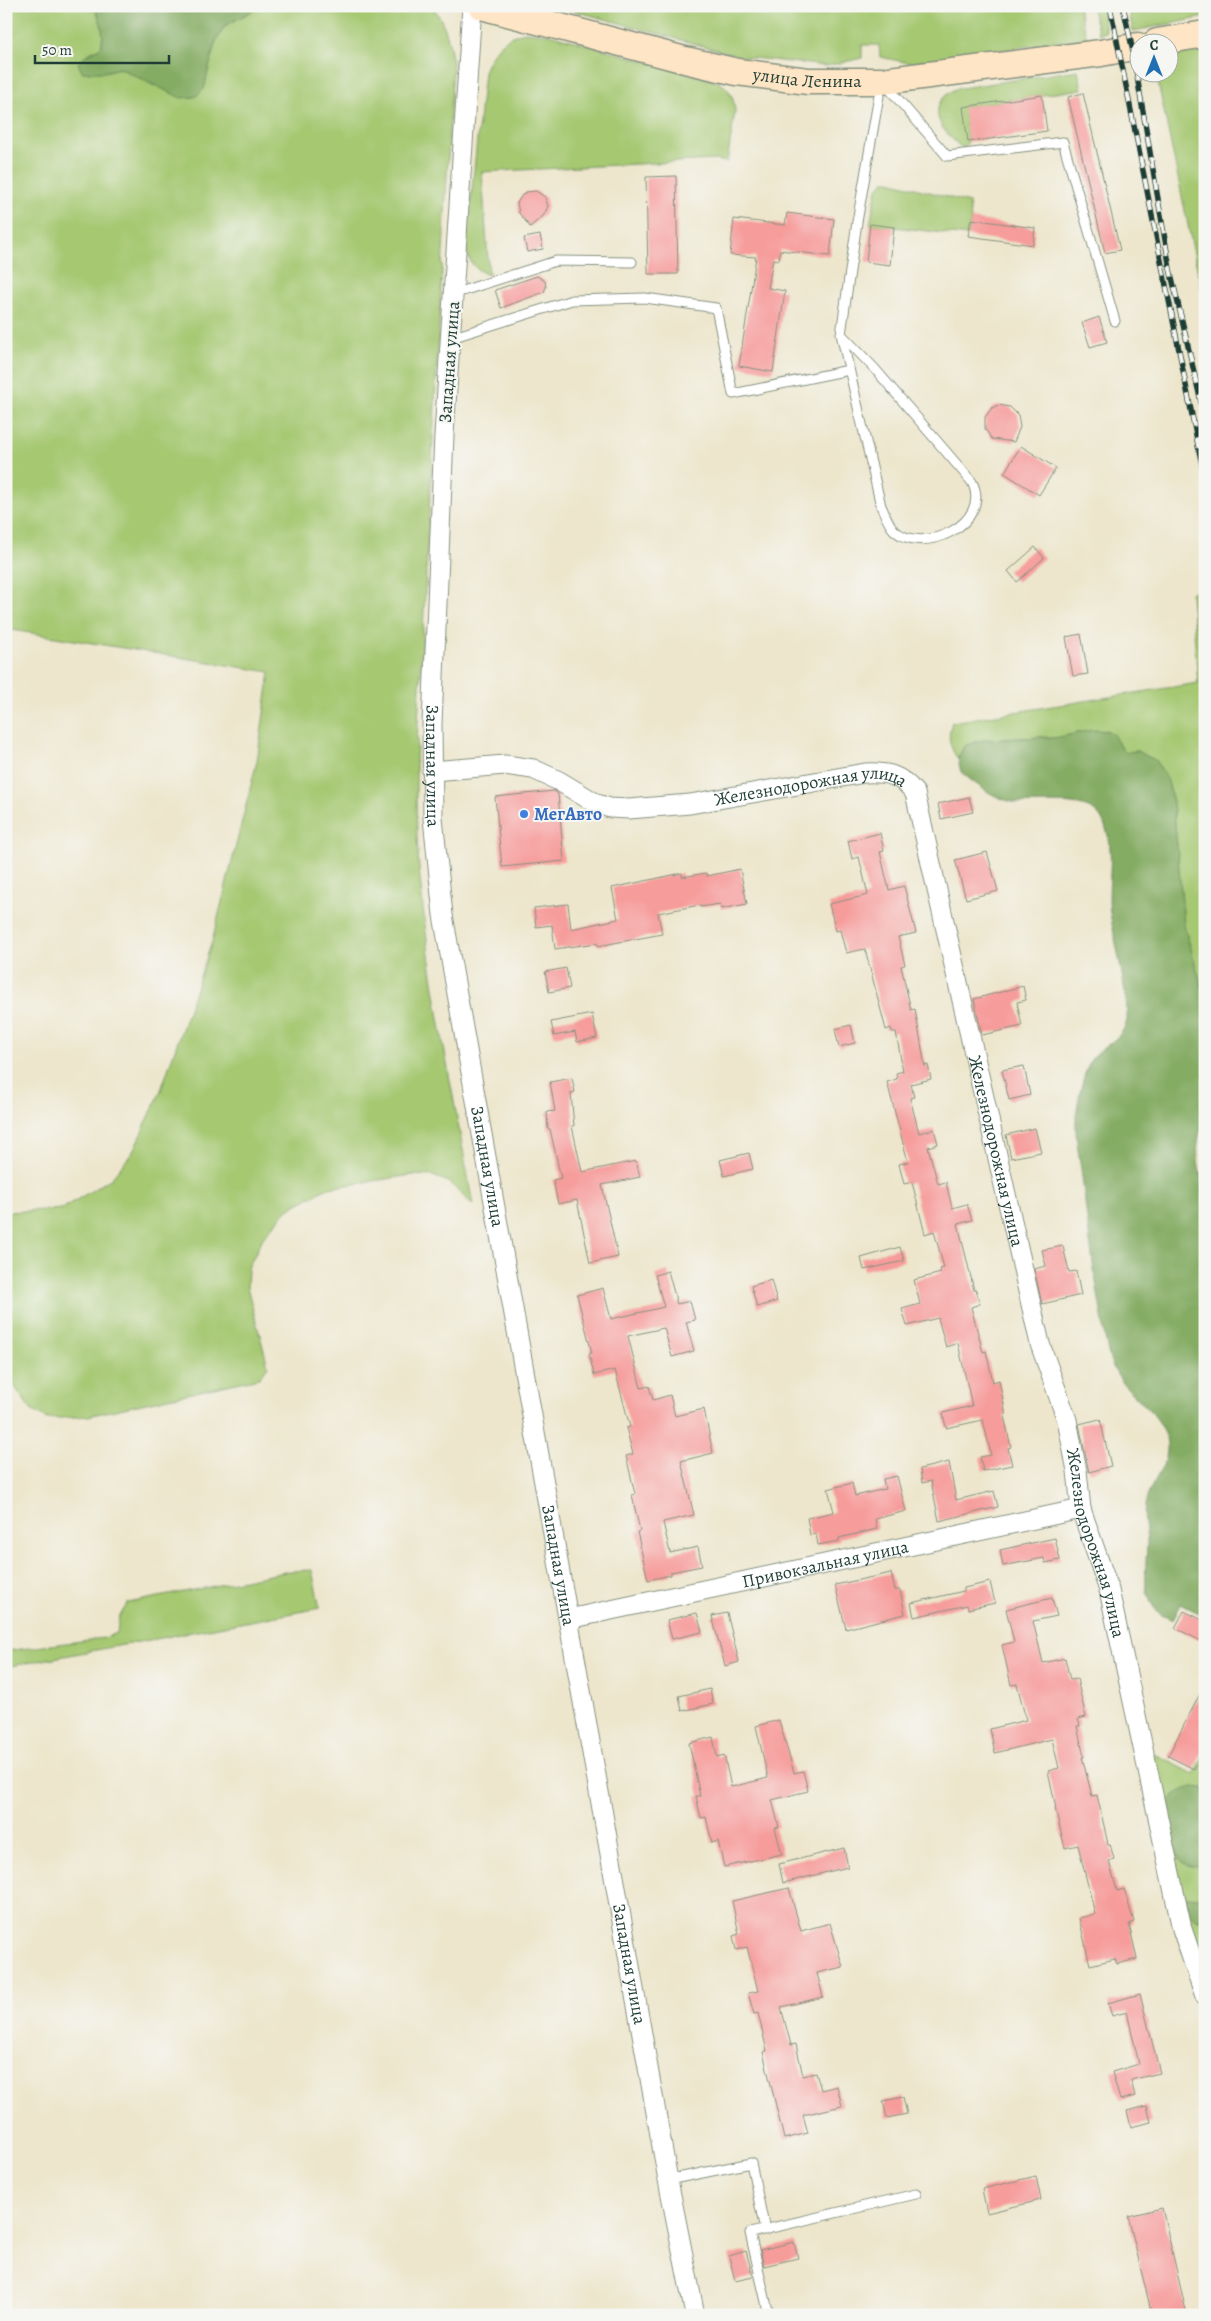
<svg xmlns="http://www.w3.org/2000/svg" width="1211" height="2321" font-family="Alegreya,serif">
<rect width="100%" height="100%" fill="#f6f6f2"/>
<filter id="ink" filterUnits="userSpaceOnUse"><feTurbulence type="fractalNoise" baseFrequency=".02" numOctaves="2"/><feDisplacementMap in="SourceGraphic" scale="10" xChannelSelector="R" yChannelSelector="G"/><feConvolveMatrix kernelMatrix="1 2 1 2 8 2 1 2 1" color-interpolation-filters="sRGB"/></filter>
<filter id="wash" filterUnits="userSpaceOnUse"><feTurbulence type="fractalNoise" baseFrequency=".0096" numOctaves="4" result="noise"/><feDisplacementMap in="SourceGraphic" scale="20" xChannelSelector="R" yChannelSelector="G"/><feGaussianBlur stdDeviation="1.12" result="paint"/><feColorMatrix in="noise" values="0 0 0 0 0 0 0 0 0 0 0 0 0 0 0 0 0 1.4 0 .05"/><feComposite in="paint" operator="in"/></filter>
<g filter="url(#wash)">
<rect width="100%" height="100%" fill="#ede6cc"/>
<!-- green -->
<g fill="#a5c871" stroke="#628252">
<path d="M6,6H93C101,20 105,31 101,47L85,56L104,72L120,68L154,86L208,72L215,43L225,26L261,6H432C446,23 449,41 453,63L416,761C416,800 416,839 420,879C430,988 454,1097 473,1205L449,1182L433,1176L412,1175L328,1188L288,1209L263,1238L248,1268L247,1287L268,1366L259,1378L88,1416L47,1419L31,1410L12,1383L6,1378V1212L62,1209L112,1178L132,1153L160,1093L212,942L257,761L270,672L6,629Z"/>
<path d="M557,6H1078L1087,38L909,63L880,57L879,45H862V58L827,66L743,57Z"/>
<path d="M1091,6H1102L1106,32L1099,34Z"/>
<path d="M1128,6H1205V17L1133,31Z"/>
<path d="M525,32L549,34L716,81C730,87 734,97 735,112L727,162L715,160L482,172L489,275C476,271 468,262 466,248L484,72C491,52 504,36 525,32Z"/>
<path d="M1205,47V306L1156,73L1168,72L1169,54Z"/>
<path d="M1078,70L1082,89L964,107L968,142L964,149C942,133 922,107 955,89Z"/>
<path d="M884,181H890L969,203L971,219L968,236L870,224L877,189Z"/>
<path d="M1197,590L1205,620V998L1184,925L1173,802L1167,778L1137,751L1126,752C1118,745 1116,737 1107,730L1055,738L1042,737L983,740L964,746L958,759C949,747 947,736 952,722L1198,683L1191,593Z"/>
<path d="M312,1570L320,1608L6,1667V1651L104,1638L117,1633L119,1617L128,1603L290,1571Z"/>
<path d="M1151,1752L1194,1774L1205,1754V1976L1196,1953Z"/>
</g>
<!-- forest -->
<g fill="#84ac63" stroke="#52744c">
<path d="M93,6H261L225,26L215,43L204,89L195,97L181,98L120,68L104,72H82L78,63L85,56L101,47C105,31 101,20 93,6Z"/>
<path d="M1091,730C1122,730 1108,736 1126,752L1137,751L1155,760L1167,778L1173,802L1184,925L1205,998V1121C1191,1146 1200,1169 1205,1196V1616L1181,1604L1173,1620C1169,1618 1163,1616 1160,1614C1139,1596 1147,1564 1147,1541C1146,1525 1142,1517 1146,1501C1151,1481 1169,1466 1167,1444C1164,1412 1128,1397 1115,1371C1105,1352 1105,1331 1101,1311C1093,1269 1088,1227 1083,1185C1081,1162 1075,1142 1076,1119C1077,1104 1083,1073 1091,1060C1101,1046 1120,1041 1126,1024C1132,1010 1113,933 1110,913C1106,881 1118,847 1101,818C1087,795 1036,807 1013,802C995,799 975,784 961,772L958,759L964,746L983,740L1042,737L1055,738Z"/>
<path d="M1192,1787L1205,1788V1868C1198,1867 1188,1867 1182,1862C1172,1853 1163,1805 1174,1795C1179,1791 1186,1789 1192,1787Z"/>
<path d="M1205,1892V1922L1193,1918L1185,1900L1187,1896L1199,1897Z"/>
</g>
<g id="blocks">
<!-- building -->
<g fill="#f69c9b">
<path d="M1083,93L1120,250L1105,253L1068,97Z"/>
<path d="M1042,95L1047,131L968,142L963,107Z"/>
<path d="M676,176L678,274H648L646,177Z"/>
<path d="M536,191L545,197L548,206L544,215L530,227L519,213L517,203L522,195L526,192Z"/>
<path d="M787,213L834,219L830,256L780,250L779,260L773,259L768,288L785,291L773,372L739,366L756,257L730,255L734,219L785,225Z"/>
<path d="M971,219L1035,228L1033,245L968,236Z"/>
<path d="M870,224L894,227L890,265L866,262Z"/>
<path d="M540,235L543,249L527,252L524,238Z"/>
<path d="M537,276L545,281L546,287L544,292L501,308L495,290Z"/>
<path d="M1099,317L1107,342L1090,347L1082,323Z"/>
<path d="M998,405L1010,407L1018,415L1020,427L1014,442L992,439L985,429V417L992,408Z"/>
<path d="M1021,446L1056,468L1039,495L1004,473Z"/>
<path d="M1035,547L1044,558L1017,582L1008,571Z"/>
<path d="M1081,634L1088,674L1073,676L1066,637Z"/>
<path d="M554,791L558,794L564,861L502,867L495,797Z"/>
<path d="M969,797L973,812L941,819L938,804Z"/>
<path d="M880,833L884,851L880,852L889,890L904,886L916,933L898,937L905,965L901,966L911,1010L915,1009L925,1066L928,1065L931,1079L911,1084L914,1097L910,1098L919,1133L934,1129L938,1144L928,1147L938,1184L946,1182L952,1208L967,1204L972,1220L958,1224L974,1290H976L980,1304L971,1307L983,1352L986,1351L993,1382L999,1380L1006,1415L1004,1416L1011,1447L1008,1448L1012,1465L983,1471L980,1457L991,1455L983,1420L946,1428L943,1413L972,1406L958,1343L946,1347L938,1318L907,1326L902,1309L920,1304L914,1280L941,1273L940,1269L944,1268L934,1231L925,1234L912,1182L904,1184L899,1164L908,1162L887,1082L897,1079L896,1073L903,1071L896,1032H892L891,1028L886,1030L865,949L846,953L840,930L836,931L829,904L868,895L859,857L852,859L848,841Z"/>
<path d="M987,852L998,891L966,899L955,860Z"/>
<path d="M740,869L747,904L721,909L720,904L700,907V905L658,913L662,934L598,946L597,943L555,949L552,925L536,927L534,908L568,904L571,929L618,919L612,888L682,873V877L706,873L707,876Z"/>
<path d="M566,968L570,988L549,992L545,972Z"/>
<path d="M1023,986L1026,1000L1017,1002L1022,1026L982,1035L974,999Z"/>
<path d="M592,1014L597,1038L577,1042L575,1032L554,1036L551,1022Z"/>
<path d="M851,1025L855,1043L839,1047L835,1029Z"/>
<path d="M1024,1066L1030,1095L1009,1100L1002,1070Z"/>
<path d="M572,1078L575,1092L571,1093L574,1126H572L582,1172L636,1161L640,1177L602,1185L618,1257L590,1263L577,1200L558,1204L553,1180L561,1178L550,1129H548L547,1112L555,1111L550,1082Z"/>
<path d="M1035,1128L1041,1152L1011,1158L1006,1135Z"/>
<path d="M749,1153L753,1169L724,1176L720,1160Z"/>
<path d="M1063,1246L1069,1272L1076,1271L1081,1295L1042,1304L1034,1269L1046,1266L1042,1250Z"/>
<path d="M900,1247L904,1261L864,1270L861,1258Z"/>
<path d="M668,1271L677,1304L690,1301L695,1320L686,1322L694,1351L672,1357L664,1328L628,1336L641,1388L649,1386L653,1400L670,1395L675,1416L704,1409L713,1453L681,1461L694,1515L663,1522L670,1553L698,1547L702,1566L671,1572V1575L648,1580L637,1532L640,1531L632,1495L635,1494L626,1456L633,1454L626,1428L630,1427L615,1370L594,1375L589,1353H592L577,1295L603,1288L611,1319L664,1307L655,1275Z"/>
<path d="M771,1280L777,1301L757,1307L751,1286Z"/>
<path d="M1100,1419L1111,1466L1089,1472L1079,1424Z"/>
<path d="M949,1462L956,1500L994,1491L998,1507L939,1521L931,1481L922,1483L920,1469Z"/>
<path d="M897,1476L906,1511L875,1519L877,1529L839,1538V1541L818,1545L816,1534L810,1535L807,1518L834,1512L828,1489L852,1483L855,1496L885,1489L883,1479Z"/>
<path d="M1055,1538L1060,1560L1045,1563L1044,1558L1003,1566L1000,1550Z"/>
<path d="M891,1573L895,1590H900L905,1614L846,1629L835,1585Z"/>
<path d="M990,1582L995,1603L968,1609L967,1605L914,1617L911,1603L964,1591V1588Z"/>
<path d="M1052,1598L1057,1616L1033,1621L1043,1663L1065,1658L1070,1680L1077,1679L1086,1717L1078,1719L1080,1726H1077L1084,1757H1082L1092,1796L1097,1795L1108,1844H1110L1114,1859L1109,1861L1117,1891L1124,1889L1134,1922L1129,1924L1137,1959L1117,1964L1115,1959L1090,1965L1079,1918L1095,1914L1078,1845L1065,1848L1055,1808H1056L1048,1771L1059,1768L1052,1739L995,1753L990,1729L1026,1720L1017,1684L1011,1685L1002,1645L1014,1642L1006,1609Z"/>
<path d="M1184,1611L1205,1621V1643L1175,1628Z"/>
<path d="M697,1613L702,1632L672,1639L667,1620Z"/>
<path d="M727,1613L739,1662L725,1666L712,1616Z"/>
<path d="M1205,1684V1748L1194,1769L1168,1756Z"/>
<path d="M710,1689L713,1704L682,1711L679,1696Z"/>
<path d="M779,1720L794,1773L803,1771L808,1791L772,1800L779,1827L775,1828L782,1854L724,1867L718,1841L712,1843L706,1817L701,1818L696,1796H700L689,1743L713,1737L717,1757L724,1755L731,1787L768,1778L756,1726Z"/>
<path d="M844,1848L848,1867L783,1883L779,1864Z"/>
<path d="M789,1888L801,1931L830,1923L843,1967L817,1973L823,1997L781,2007L791,2045L796,2044L803,2076L816,2073L821,2090L837,2086L842,2106L803,2115L808,2133L784,2139L763,2052L767,2051L758,2013L754,2014L748,1993L758,1991L747,1947L736,1950L733,1936L739,1934L732,1901Z"/>
<path d="M1140,1994L1160,2073L1131,2080L1135,2096L1120,2100L1112,2072L1139,2064L1127,2012L1112,2016L1108,2003Z"/>
<path d="M903,2097L907,2114L887,2118L883,2101Z"/>
<path d="M1147,2106L1151,2122L1131,2127L1127,2111Z"/>
<path d="M1036,2176L1041,2200L987,2213L982,2189Z"/>
<path d="M1162,2208L1179,2281L1187,2315H1152L1128,2216Z"/>
<path d="M794,2242L798,2258L764,2266L760,2250Z"/>
<path d="M746,2251L753,2277L735,2281L729,2256Z"/>
</g>
</g>
</g>
<g filter="url(#ink)">
<use href="#blocks" fill-opacity="0" stroke="#869280" stroke-width="1"/>
<g fill="none" stroke-linecap="round" stroke-linejoin="round">
<defs>
<g id="service">
<path d="M885,84L947,156L1063,142L1115,321"/>
<path d="M453,294L556,261L632,262"/>
<path d="M841,334L875,369L972,482C993,523 922,557 894,530C888,524 885,514 881,506L841,334L857,222L881,84"/>
<path d="M451,338L572,300L645,298L716,308L733,394L849,370"/>
<path d="M668,2180L751,2163L765,2230"/>
<path d="M769,2315L750,2233L916,2194"/>
</g>
<g id="minor">
<path id="s1" d="M472,6L444,435L432,724L433,818L443,915L668,2180L695,2315"/>
<path id="s2" d="M432,771L505,765L533,769L559,781L597,804L610,808L629,809L690,804L865,773C888,772 901,775 915,793L1040,1344L1067,1420L1077,1471L1081,1509L1109,1590L1182,1929L1205,1996"/>
<path id="s3" d="M569,1619L1081,1509"/>
</g>
<g id="secondary">
<path id="s4" d="M481,6L685,60L737,72L808,81H882L1101,53L1138,46"/>
<path d="M1157,42L1205,34"/>
</g>
</defs>
<!-- service casing -->
<use href="#service" stroke="#869280" stroke-width="11"/>
<!-- minor casing -->
<use href="#minor" stroke="#869280" stroke-width="21"/>
<!-- secondary casing -->
<use href="#secondary" stroke="#869280" stroke-width="29"/>
<!-- service -->
<use href="#service" stroke="#fff" stroke-width="9"/>
<!-- minor -->
<use href="#minor" stroke="#fff" stroke-width="19"/>
<!-- secondary -->
<use href="#secondary" stroke="#fee5c5" stroke-width="26"/>
<defs>
<g id="rail">
<path d="M1110,6L1205,480"/>
<path d="M1123,6L1132,47L1170,269L1205,419"/>
</g>
</defs>
<!-- rail casing -->
<use href="#rail" stroke="#1f3d34" stroke-width="5.5"/>
<!-- rail -->
<use href="#rail" stroke="#f6f6f2" stroke-width="4" stroke-dasharray="11" stroke-linecap="butt"/>
</g>
</g>
<!-- markers -->
<circle fill="#3f7fe0" stroke="#f6f6f2" stroke-width="2" cx="524" cy="814" r="5"/>
<g text-anchor="middle" dominant-baseline="central" stroke-width="4" stroke-linejoin="round" paint-order="stroke">
<!-- street labels -->
<g font-size="18" fill="#1f3d34" stroke="#f6f6f2">
<text stroke="none"><textPath href="#s4" startOffset="335">улица Ленина</textPath></text>
<text transform="translate(449 362) rotate(-86)">Западная улица</text>
<text stroke="none"><textPath href="#s1" startOffset="761">Западная улица</textPath></text>
<text stroke="none"><textPath href="#s2" startOffset="391">Железнодорожная улица</textPath></text>
<text stroke="none"><textPath href="#s2" startOffset="870">Железнодорожная улица</textPath></text>
<text stroke="none"><textPath href="#s1" startOffset="1166">Западная улица</textPath></text>
<text stroke="none"><textPath href="#s2" startOffset="1275">Железнодорожная улица</textPath></text>
<text stroke="none"><textPath href="#s3" startOffset="262">Привокзальная улица</textPath></text>
<text stroke="none"><textPath href="#s1" startOffset="1571">Западная улица</textPath></text>
<text stroke="none"><textPath href="#s1" startOffset="1976">Западная улица</textPath></text>
</g>
<!-- shop labels -->
<g font-size="18" font-weight="bold" fill="#366cbe" stroke="#f6f6f2" text-anchor="start">
<text x="534" y="814">МегАвто</text>
</g>
</g>
<!-- margin -->
<rect width="1211" height="2321" fill="none" stroke="#f6f6f2" stroke-width="25"/>
<!-- north arrow -->
<g transform="translate(1154 58)"><circle r="24" fill="#f6f6f2" stroke="#a0aca6"/>
<path d="M0-4L9 19L0 12L-9 19Z" fill="#1f6fb2"/>
<text y="-8" font-size="14" font-weight="bold" text-anchor="middle" fill="#1f3d34">С</text>
</g>
<!-- scale -->
<path d="M35 55v8h134v-8" fill="none" stroke="#1f3d34" stroke-width="2.5"/>
<text x="42" y="55" font-size="15" fill="#1f3d34" stroke="#f6f6f2" stroke-width="4" paint-order="stroke">50 m</text>
</svg>
